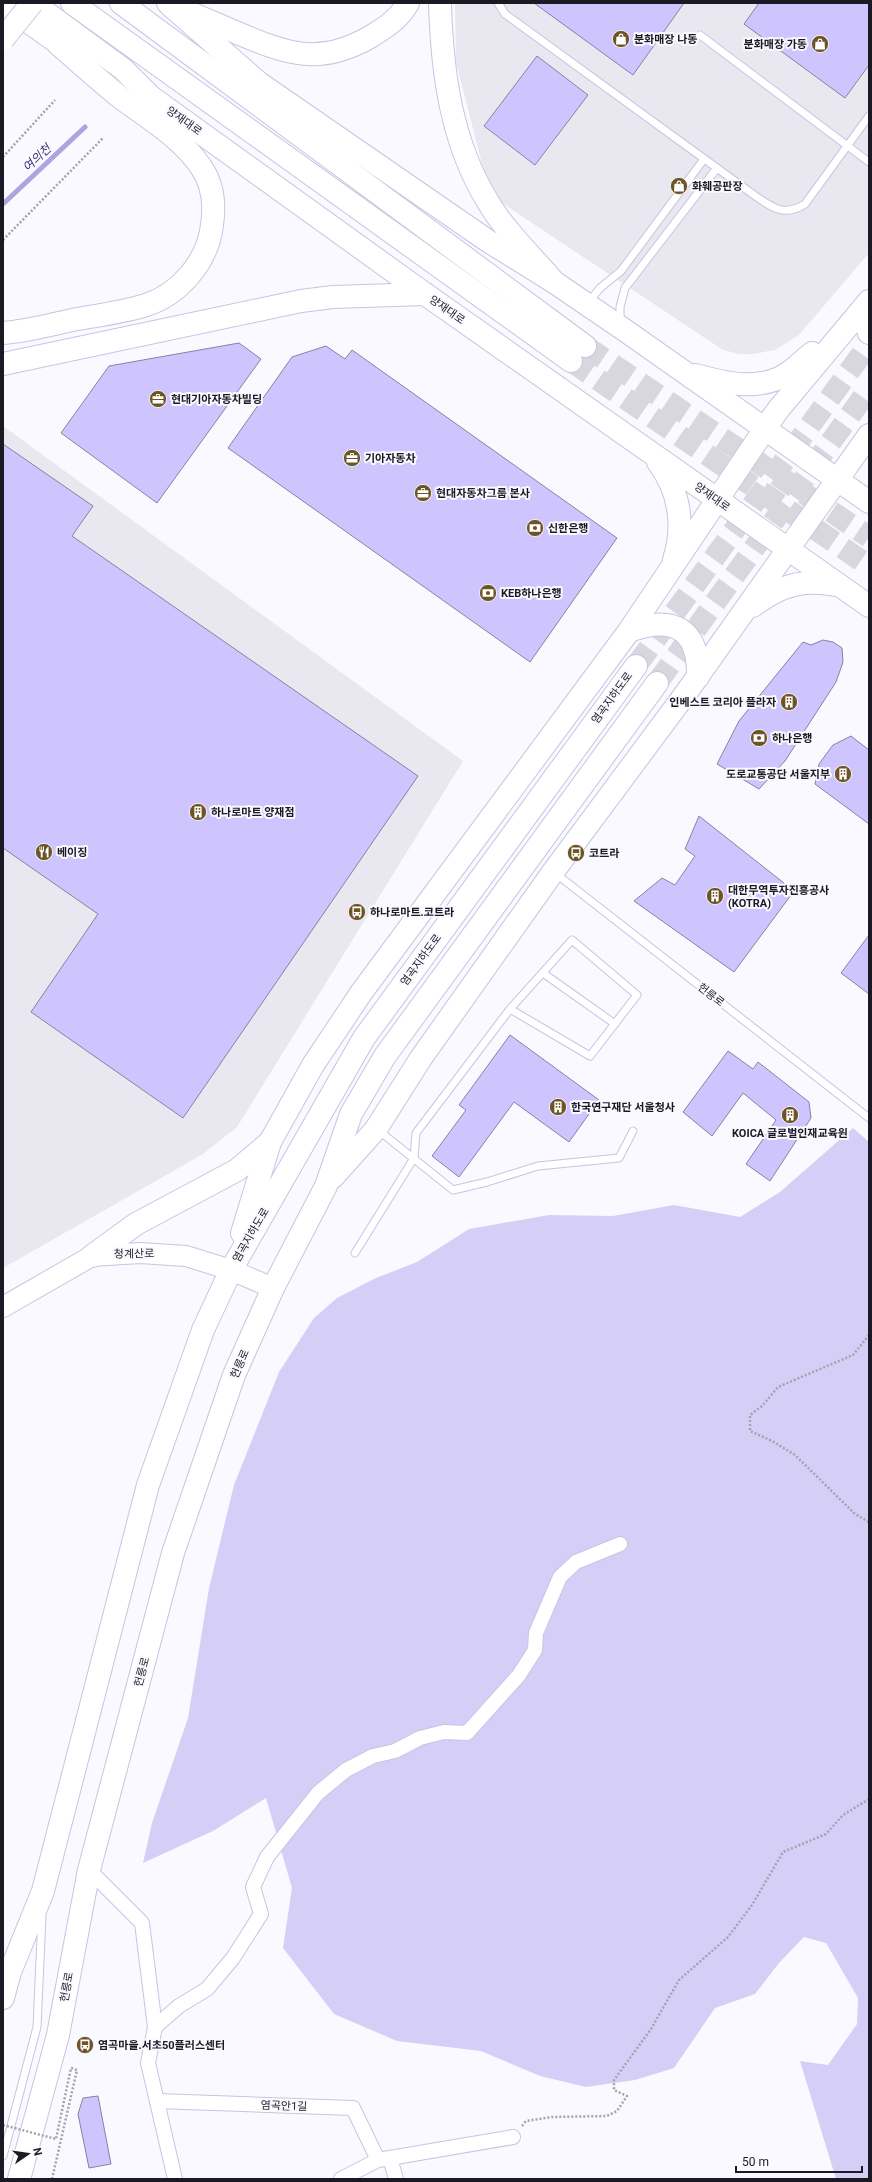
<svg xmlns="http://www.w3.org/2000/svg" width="872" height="2182" font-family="Roboto,'Noto Sans KR',sans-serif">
<rect width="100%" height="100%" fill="#f9f9ff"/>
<!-- built -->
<g fill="#e9e8f0">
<path d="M455,3H869V253L799,335L775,350L753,354H739L723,350L493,197L485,176L456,62Z"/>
<path d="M3,426L463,761L237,1127L203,1154L3,1268Z"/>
</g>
<!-- green -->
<path fill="#d5cff8" d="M853,1128L869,1142V2179H836L800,2061L828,2065L857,2024L858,1998L826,1943L804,1937L779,1963L755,1994L715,2008L674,2068L635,2080L586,2087L540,2076L481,2051L397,2041L334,2014L283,1948L292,1888L266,1798L213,1831L143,1863L152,1823L188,1718L209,1588L234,1485L279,1372L314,1318L337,1298L376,1278L417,1262L469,1229L549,1215L613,1216L674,1205L740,1217L780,1192Z"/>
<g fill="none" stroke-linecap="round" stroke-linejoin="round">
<!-- stream -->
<path stroke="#aea5de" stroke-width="5" d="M3,204L85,127"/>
</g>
<!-- building -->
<g fill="#cec5ff" stroke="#87839f">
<path d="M534,3H684L633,75Z"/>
<path d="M759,3H869V65L845,98L744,24Z"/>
<path d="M537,56L588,95L535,165L484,126Z"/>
<path d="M239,343L261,359L157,503L61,433L109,366Z"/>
<path d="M326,346L345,359L352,350L617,538L530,662L228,448L292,357Z"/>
<path d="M3,444L93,506L72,536L418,776L183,1118L31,1012L98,914L3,848Z"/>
<path d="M823,640L833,642L842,648L843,662L836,682L785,761L759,789L717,764L739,721L803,642L811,645Z"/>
<path d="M851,736L869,750V824L815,784L819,764L833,745Z"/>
<path d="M699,816L794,891L734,972L634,901L662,878L675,885L695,856L685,849Z"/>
<path d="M869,935V994L841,973Z"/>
<path d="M510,1035L599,1100L569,1142L514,1102L459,1177L432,1156L466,1110L459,1105Z"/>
<path d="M728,1051L753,1069L758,1062L809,1102L811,1118L770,1181L746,1164L776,1120L743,1093L712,1136L683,1112Z"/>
<path d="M98,2096L111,2164L89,2168L78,2114L83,2098Z"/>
</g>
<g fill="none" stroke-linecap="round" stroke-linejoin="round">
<!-- primary-tunnel -->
<g stroke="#d8d7de" stroke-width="22" stroke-dasharray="22 11" stroke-linecap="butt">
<path d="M636,666L869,344"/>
<path d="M657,683L869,389"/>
</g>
<!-- highway-tunnel -->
<g stroke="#d8d7de" stroke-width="22" stroke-dasharray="22 11" stroke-linecap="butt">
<path d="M585,346L869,537"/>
<path d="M571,361L869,566"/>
</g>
<defs>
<g id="lane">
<path d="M498,3L505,14L754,195C772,208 785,217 805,204L869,116"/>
<path d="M700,35L869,162"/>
<path d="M586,301L592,298L600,288L621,271L704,159"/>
<path d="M620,321V307L625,288L717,168"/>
<path d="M555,873L869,1118"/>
<path d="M543,973L615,1024"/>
<path d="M378,1130L453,1190L487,1182L538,1166L619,1158L633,1131"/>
<path d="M355,1253L414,1158L416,1133L510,1009L572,940L637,995L590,1056L510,1009"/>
<path d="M3,2156L37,2027L42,1916"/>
</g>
<g id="street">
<path d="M89,1870L142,1923L155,2027L148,2063L175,2179"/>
<path d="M155,2027L179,2006L207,1989L233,1958L261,1914L253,1887L267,1857L318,1793L346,1770L373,1756L395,1751L420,1738L444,1732L467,1733L519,1675L535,1650L536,1633L560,1577L576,1562L620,1544"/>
<path d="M157,2101L353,2108L378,2160"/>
<path d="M390,2158L396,2179"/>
<path d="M341,2179L378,2160L513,2137"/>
</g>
<path id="secondary" d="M3,1307L92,1256L140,1253L186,1256L231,1270L273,1288"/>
<g id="primary">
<path d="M33,3L123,69L151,97L425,294L869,606"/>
<path d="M3,4L75,55"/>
<path d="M171,6L259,83L488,241L554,282L623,329L869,502"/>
<path d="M862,310L869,333"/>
<path d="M695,375C725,383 760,392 788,373C797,367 804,359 812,353"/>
<path d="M658,462C680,492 685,524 674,560"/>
<path d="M753,606C781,585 802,579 836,585"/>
<path d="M629,631C673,615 699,628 698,677"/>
<path d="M333,1177L376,1129L421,1058L553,872L686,693L869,435"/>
<path d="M242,1233L270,1142L313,1065L361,993L629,631L777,411L869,301"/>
<path d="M92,1256L136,1224L237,1170L270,1142"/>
<path d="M3,1998L10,1972L43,1891L148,1485L203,1330L231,1270L364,1038L636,666"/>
<path d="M19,2179L58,2035L89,1870L173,1553L234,1375L273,1288L326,1186L351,1114L385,1056L657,683"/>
</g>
<g id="highway">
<path d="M72,3L571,361"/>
<path d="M121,3L585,346"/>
<path d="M168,3C190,13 212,22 235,32C285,53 318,67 370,37C385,28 399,19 408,3"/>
<path d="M440,3C442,72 451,142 488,202C505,231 532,256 554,282"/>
<path d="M3,333C28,331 53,324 77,319C100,315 124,312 146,305C180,294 208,261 212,225C215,205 213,184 201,167C182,138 149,119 121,98C100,81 80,63 59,45"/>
<path d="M3,364L301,301L333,297L425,294"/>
</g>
</defs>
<!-- lane casing -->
<use href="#lane" stroke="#c8c4e2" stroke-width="9"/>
<!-- street casing -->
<use href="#street" stroke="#c8c4e2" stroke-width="16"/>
<!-- secondary casing -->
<use href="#secondary" stroke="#c8c4e2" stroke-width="22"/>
<!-- primary casing -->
<use href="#primary" stroke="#c8c4e2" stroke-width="24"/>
<!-- highway casing -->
<use href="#highway" stroke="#c8c4e2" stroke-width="24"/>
<!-- path -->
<g stroke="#a3a3ab" stroke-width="2.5" stroke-dasharray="2 2" stroke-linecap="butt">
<path d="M3,157L55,100"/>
<path d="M3,240L103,138"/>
<path d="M869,1335L853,1355L778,1387L762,1406L750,1415V1431L772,1441L795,1455L855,1514L869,1522"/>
<path d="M522,2126L526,2121L552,2117L607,2116L617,2111L627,2096L614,2090V2080L651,2029L679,1980L728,1937L752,1905L783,1852L826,1834L843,1815L869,1799"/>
<path d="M52,2179L77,2070L71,2068L56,2139"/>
</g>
<!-- lane -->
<use href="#lane" stroke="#fff" stroke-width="7"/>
<!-- street -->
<use href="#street" stroke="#fff" stroke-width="14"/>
<!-- secondary -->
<use href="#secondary" stroke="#fff" stroke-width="20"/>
<!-- primary -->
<use href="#primary" stroke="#fff" stroke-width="22"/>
<!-- highway -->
<use href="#highway" stroke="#fff" stroke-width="22"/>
<defs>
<path id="highway-bridge" d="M3,39L32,3"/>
</defs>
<!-- highway-bridge casing -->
<use href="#highway-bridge" stroke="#c8c4e2" stroke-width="24" stroke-linecap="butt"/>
<!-- path-bridge -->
<path stroke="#a3a3ab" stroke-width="2.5" stroke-dasharray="2 2" stroke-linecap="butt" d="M3,2125L56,2139"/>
<!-- highway-bridge -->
<use href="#highway-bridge" stroke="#fff" stroke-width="22"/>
</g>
<!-- icons -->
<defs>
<symbol id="shop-disc" viewBox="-11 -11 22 22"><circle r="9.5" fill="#6d5425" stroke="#f9f9ff"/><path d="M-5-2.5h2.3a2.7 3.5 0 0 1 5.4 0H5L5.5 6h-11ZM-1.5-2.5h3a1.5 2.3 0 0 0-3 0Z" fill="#fff"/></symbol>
<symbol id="office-disc" viewBox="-11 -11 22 22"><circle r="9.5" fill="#6d5425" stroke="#f9f9ff"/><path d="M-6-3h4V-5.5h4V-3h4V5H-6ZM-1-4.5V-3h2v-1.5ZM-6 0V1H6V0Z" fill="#fff"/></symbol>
<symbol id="bank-disc" viewBox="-11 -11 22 22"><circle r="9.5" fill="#6d5425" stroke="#f9f9ff"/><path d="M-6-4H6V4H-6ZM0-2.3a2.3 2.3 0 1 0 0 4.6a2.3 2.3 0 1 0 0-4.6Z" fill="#fff"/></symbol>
<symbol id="building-disc" viewBox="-11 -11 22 22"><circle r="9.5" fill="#6d5425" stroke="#f9f9ff"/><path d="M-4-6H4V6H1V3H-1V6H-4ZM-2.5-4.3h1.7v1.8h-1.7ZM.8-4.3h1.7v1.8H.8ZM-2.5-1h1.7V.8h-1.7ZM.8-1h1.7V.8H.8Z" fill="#fff"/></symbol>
<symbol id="restaurant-disc" viewBox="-11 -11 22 22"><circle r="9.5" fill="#6d5425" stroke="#f9f9ff"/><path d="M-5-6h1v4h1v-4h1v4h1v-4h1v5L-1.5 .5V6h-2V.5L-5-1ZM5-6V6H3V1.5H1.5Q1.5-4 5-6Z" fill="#fff"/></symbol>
<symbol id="bus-disc" viewBox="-11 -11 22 22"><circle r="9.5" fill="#6d5425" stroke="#f9f9ff"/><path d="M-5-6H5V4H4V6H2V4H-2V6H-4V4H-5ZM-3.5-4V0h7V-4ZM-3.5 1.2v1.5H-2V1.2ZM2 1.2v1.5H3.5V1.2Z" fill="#fff"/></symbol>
</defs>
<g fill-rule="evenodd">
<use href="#shop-disc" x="611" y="29" width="20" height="20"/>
<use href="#shop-disc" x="810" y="34" width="20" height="20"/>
<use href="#shop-disc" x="669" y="176" width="20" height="20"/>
<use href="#office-disc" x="148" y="389" width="20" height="20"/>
<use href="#office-disc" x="342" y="448" width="20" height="20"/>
<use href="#office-disc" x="413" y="483" width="20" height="20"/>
<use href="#bank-disc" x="525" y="518" width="20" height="20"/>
<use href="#bank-disc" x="478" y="583" width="20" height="20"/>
<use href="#building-disc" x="779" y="692" width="20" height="20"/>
<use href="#bank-disc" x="749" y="728" width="20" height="20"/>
<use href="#building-disc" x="833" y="764" width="20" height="20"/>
<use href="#building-disc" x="188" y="802" width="20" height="20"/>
<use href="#restaurant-disc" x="34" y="842" width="20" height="20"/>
<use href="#bus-disc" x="566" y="843" width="20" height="20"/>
<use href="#building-disc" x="705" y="886" width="20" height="20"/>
<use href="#bus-disc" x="347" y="902" width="20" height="20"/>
<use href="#building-disc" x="548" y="1097" width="20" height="20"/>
<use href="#building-disc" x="780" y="1105" width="20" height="20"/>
<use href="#bus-disc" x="75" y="2035" width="20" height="20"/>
</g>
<g text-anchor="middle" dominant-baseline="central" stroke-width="4" stroke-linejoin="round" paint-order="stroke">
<!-- poi labels -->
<g font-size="11" font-weight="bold" fill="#1b1924" stroke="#f9f9ff" text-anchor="start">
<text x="634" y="39">분화매장 나동</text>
<text x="807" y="44" text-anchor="end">분화매장 가동</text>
<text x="692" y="186">화훼공판장</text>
<text x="171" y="399">현대기아자동차빌딩</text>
<text x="365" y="458">기아자동차</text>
<text x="436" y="493">현대자동차그룹 본사</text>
<text x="548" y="528">신한은행</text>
<text x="501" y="593">KEB하나은행</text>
<text x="776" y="702" text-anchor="end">인베스트 코리아 플라자</text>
<text x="772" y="738">하나은행</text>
<text x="830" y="774" text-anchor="end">도로교통공단 서울지부</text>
<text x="211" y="812">하나로마트 양재점</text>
<text x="57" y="852">베이징</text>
<text x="589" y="853">코트라</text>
<text x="728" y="890">대한무역투자진흥공사<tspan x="728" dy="13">(KOTRA)</tspan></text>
<text x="370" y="912">하나로마트.코트라</text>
<text x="571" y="1107">한국연구재단 서울청사</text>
<text x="790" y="1133" text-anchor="middle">KOICA 글로벌인재교육원</text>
<text x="98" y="2045">염곡마을.서초50플러스센터</text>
</g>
<!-- street labels -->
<g font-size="11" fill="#1b1924" stroke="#f9f9ff">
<text transform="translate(184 121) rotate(36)">양재대로</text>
<text transform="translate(447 310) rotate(35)">양재대로</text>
<text transform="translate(712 497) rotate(36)">양재대로</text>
<text transform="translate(612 698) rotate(-54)">염곡지하도로</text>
<text transform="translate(421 960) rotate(-54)">염곡지하도로</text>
<text transform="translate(711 995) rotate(38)">헌릉로</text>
<text transform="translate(251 1235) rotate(-60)">염곡지하도로</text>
<text transform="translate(134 1254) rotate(-1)">청계산로</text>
<text transform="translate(240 1364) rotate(-67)">헌릉로</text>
<text transform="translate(142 1672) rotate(-75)">헌릉로</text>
<text transform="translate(67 1987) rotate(-80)">헌릉로</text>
<text transform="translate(284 2106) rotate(2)">염곡안1길</text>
</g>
<!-- water labels -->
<g font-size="12" font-style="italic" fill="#412f72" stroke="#f9f9ff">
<text transform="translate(37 158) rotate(-43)">여의천</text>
</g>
</g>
<!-- border -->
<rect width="872" height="2182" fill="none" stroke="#1b1924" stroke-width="8"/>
<!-- north arrow -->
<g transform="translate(28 2154) rotate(77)" stroke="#f9f9ff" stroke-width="3" paint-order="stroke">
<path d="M0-3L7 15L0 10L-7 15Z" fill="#1b1924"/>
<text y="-6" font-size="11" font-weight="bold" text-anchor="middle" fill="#1b1924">N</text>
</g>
<!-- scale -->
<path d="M736 2166v6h126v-6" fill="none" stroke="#1b1924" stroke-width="2"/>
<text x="742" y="2166" font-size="12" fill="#1b1924" stroke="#f9f9ff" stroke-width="3" paint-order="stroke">50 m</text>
</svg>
